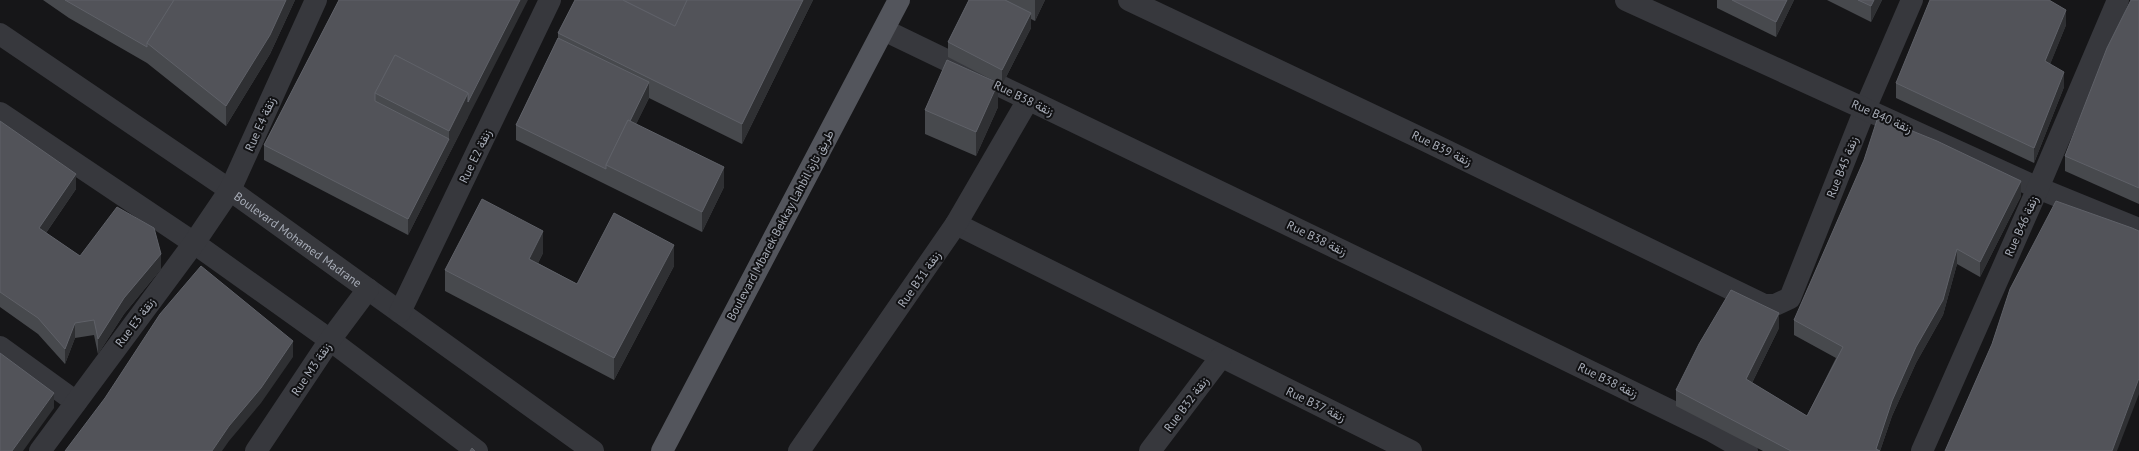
<svg xmlns="http://www.w3.org/2000/svg" width="2139" height="451" font-family="'PT Sans',Vazirmatn,sans-serif">
<rect width="100%" height="100%" fill="#161618"/>
<g fill="none" stroke-linecap="round" stroke-linejoin="round">
<!-- minor -->
<g stroke="#37383d" stroke-width="22">
<path d="M1129,0L1414,135L1764,305H1775L1790,298L1865,109L1912,0"/>
<path d="M1626,0L2038,188L2139,229"/>
<path d="M884,30L1413,285L1710,430L1747,451"/>
<path id="s1" d="M0,34L230,190L593,451"/>
<path d="M0,113L194,243L330,340L477,451"/>
<path d="M956,224L1411,451"/>
<path d="M400,312L550,0"/>
<path d="M0,347L76,402"/>
<path d="M40,451L194,243L230,190L316,0"/>
<path d="M256,451L330,340L368,289"/>
<path d="M799,451L956,224L1028,100"/>
<path d="M1150,451L1221,357"/>
<path d="M1922,451L2038,188L2118,0"/>
</g>
<!-- major -->
<path stroke="#53555c" stroke-width="22" d="M662,451L899,0"/>
</g>
<!-- wall -->
<g fill="#47494d">
<path d="M43,0H295L270,54L226,126L147,63L69,18Z"/>
<path d="M339,0L468,117L408,235L264,160V145Z"/>
<path d="M575,0H813L742,144L649,98L636,124L724,187L702,232L516,140V125L558,38V33Z"/>
<path d="M969,0H1045L1035,21L1031,19V28L1002,85L948,57V42Z"/>
<path d="M1717,0H1794L1776,37L1717,8Z"/>
<path d="M1827,0H1882L1871,22Z"/>
<path d="M2139,0V204L2065,171V156Z"/>
<path d="M2066,25L2050,64L2064,87L2034,163L1896,98V83Z"/>
<path d="M998,107L976,156L925,134V110Z"/>
<path d="M0,121L76,189L46,233L80,256L161,269L124,314L98,354L94,335L75,338L65,364L38,334L0,307Z"/>
<path d="M2021,196L1980,277L1957,264L1943,315L1916,363L1892,416L1880,451H1763L1676,406V390L1779,328L1752,383L1807,416L1836,358L1794,335V320Z"/>
<path d="M543,253L538,263L577,284L674,266L614,380L445,291V270Z"/>
</g>
<!-- shaded-wall -->
<g fill="#2f3033">
<path d="M286,0H295L270,54L226,126V106Z"/>
<path d="M520,0H528L408,235V219L449,139V131L468,93Z"/>
<path d="M803,0H813L742,144V124Z"/>
<path d="M1035,0H1045L1035,21Z"/>
<path d="M1787,0H1794L1776,37V22Z"/>
<path d="M1874,0H1882L1871,22V6Z"/>
<path d="M2066,10V25L2045,77V61Z"/>
<path d="M1031,13V28L1002,85V70Z"/>
<path d="M2064,72V87L2034,163V148Z"/>
<path d="M649,82V98L614,169L608,166Z"/>
<path d="M998,83V107L976,156V132Z"/>
<path d="M724,167V187L702,232V212Z"/>
<path d="M76,174V189L39,243V228Z"/>
<path d="M2021,181V196L1980,277V262Z"/>
<path d="M543,231V253L529,281V259Z"/>
<path d="M674,245V266L614,380V358Z"/>
<path d="M1957,249V264L1943,315L1916,363L1892,416L1880,451L1876,449L1892,401Z"/>
<path d="M161,254V269L124,314L98,354V339L124,298Z"/>
<path d="M1779,313V328L1746,395V379Z"/>
<path d="M75,323V338L65,364V349Z"/>
<path d="M293,341V357L261,403L229,441L222,451H212L229,426Z"/>
<path d="M2139,378V394L2117,451H2112Z"/>
<path d="M54,393V408L23,451H12Z"/>
</g>
<!-- building -->
<g fill="#525359" stroke="#5f6168">
<path d="M65,0H174L147,43V47Z"/>
<path d="M174,0H286L270,35L226,106L147,43Z"/>
<path d="M339,0H520L468,102V93L395,55L375,93V101L449,139L408,219L264,145Z"/>
<path d="M575,0H623L675,26L687,0H803L742,124L558,33Z"/>
<path d="M623,0H687L675,26Z"/>
<path d="M969,0H1005L1031,13L1002,70L948,42Z"/>
<path d="M1732,0H1787L1776,22Z"/>
<path d="M1858,0H1874L1871,6Z"/>
<path d="M1930,0H2049L2066,10L2045,61L2064,72L2034,148L1896,83Z"/>
<path d="M2131,0H2139V188L2065,156L2107,48Z"/>
<path d="M558,38L649,82L630,121L628,120L606,165V169L516,125Z"/>
<path d="M395,55L468,93L449,131L375,93Z"/>
<path d="M947,60L998,83L976,132L925,110Z"/>
<path d="M1878,117L1937,141L2021,181L1980,262L1957,249L1943,300L1916,347L1892,401L1876,449L1880,451H1791L1676,390L1699,344L1731,290L1779,313L1746,379L1807,416L1843,347L1794,320L1864,160Z"/>
<path d="M628,120L724,167L702,212L606,165Z"/>
<path d="M0,121L76,174L39,228L80,256L117,207L154,228L161,254L124,298L98,339L94,320L75,323L65,349L38,318L0,292Z"/>
<path d="M482,199L543,231L529,259L577,284L614,213L674,245L614,358L445,270Z"/>
<path d="M2056,201L2132,228L2139,231V378L2112,451H1945L1992,344L2010,289Z"/>
<path d="M201,266L293,341L261,388L229,426L212,451H65L105,398L160,314Z"/>
<path d="M0,353L54,393L12,451H0Z"/>
<path d="M472,448L475,451H470Z"/>
</g>
<g text-anchor="middle" dominant-baseline="central" stroke-width="4" stroke-linejoin="round" paint-order="stroke">
<!-- street labels -->
<g font-size="12" fill="#a8adb8" stroke="#111113">
<text transform="translate(1024 98) rotate(26)">Rue B38 زنقة</text>
<text transform="translate(1882 116) rotate(24)">Rue B40 زنقة</text>
<text transform="translate(260 124) rotate(-66)">Rue E4 زنقة</text>
<text transform="translate(1442 148) rotate(26)">Rue B39 زنقة</text>
<text transform="translate(475 156) rotate(-64)">Rue E2 زنقة</text>
<text transform="translate(1842 167) rotate(-68)">Rue B45 زنقة</text>
<text transform="translate(780 225) rotate(-62)">Boulevard Mbarek Bekkay Lahbil طريق تازة</text>
<text transform="translate(2021 226) rotate(-66)">Rue B46 زنقة</text>
<text transform="translate(1317 238) rotate(26)">Rue B38 زنقة</text>
<text stroke="none"><textPath href="#s1" startOffset="362">Boulevard Mohamed Madrane</textPath></text>
<text transform="translate(919 279) rotate(-55)">Rue B31 زنقة</text>
<text transform="translate(135 322) rotate(-53)">Rue E3 زنقة</text>
<text transform="translate(311 369) rotate(-56)">Rue M3 زنقة</text>
<text transform="translate(1608 380) rotate(26)">Rue B38 زنقة</text>
<text transform="translate(1186 404) rotate(-53)">Rue B32 زنقة</text>
<text transform="translate(1316 404) rotate(26)">Rue B37 زنقة</text>
</g>
</g>
</svg>
